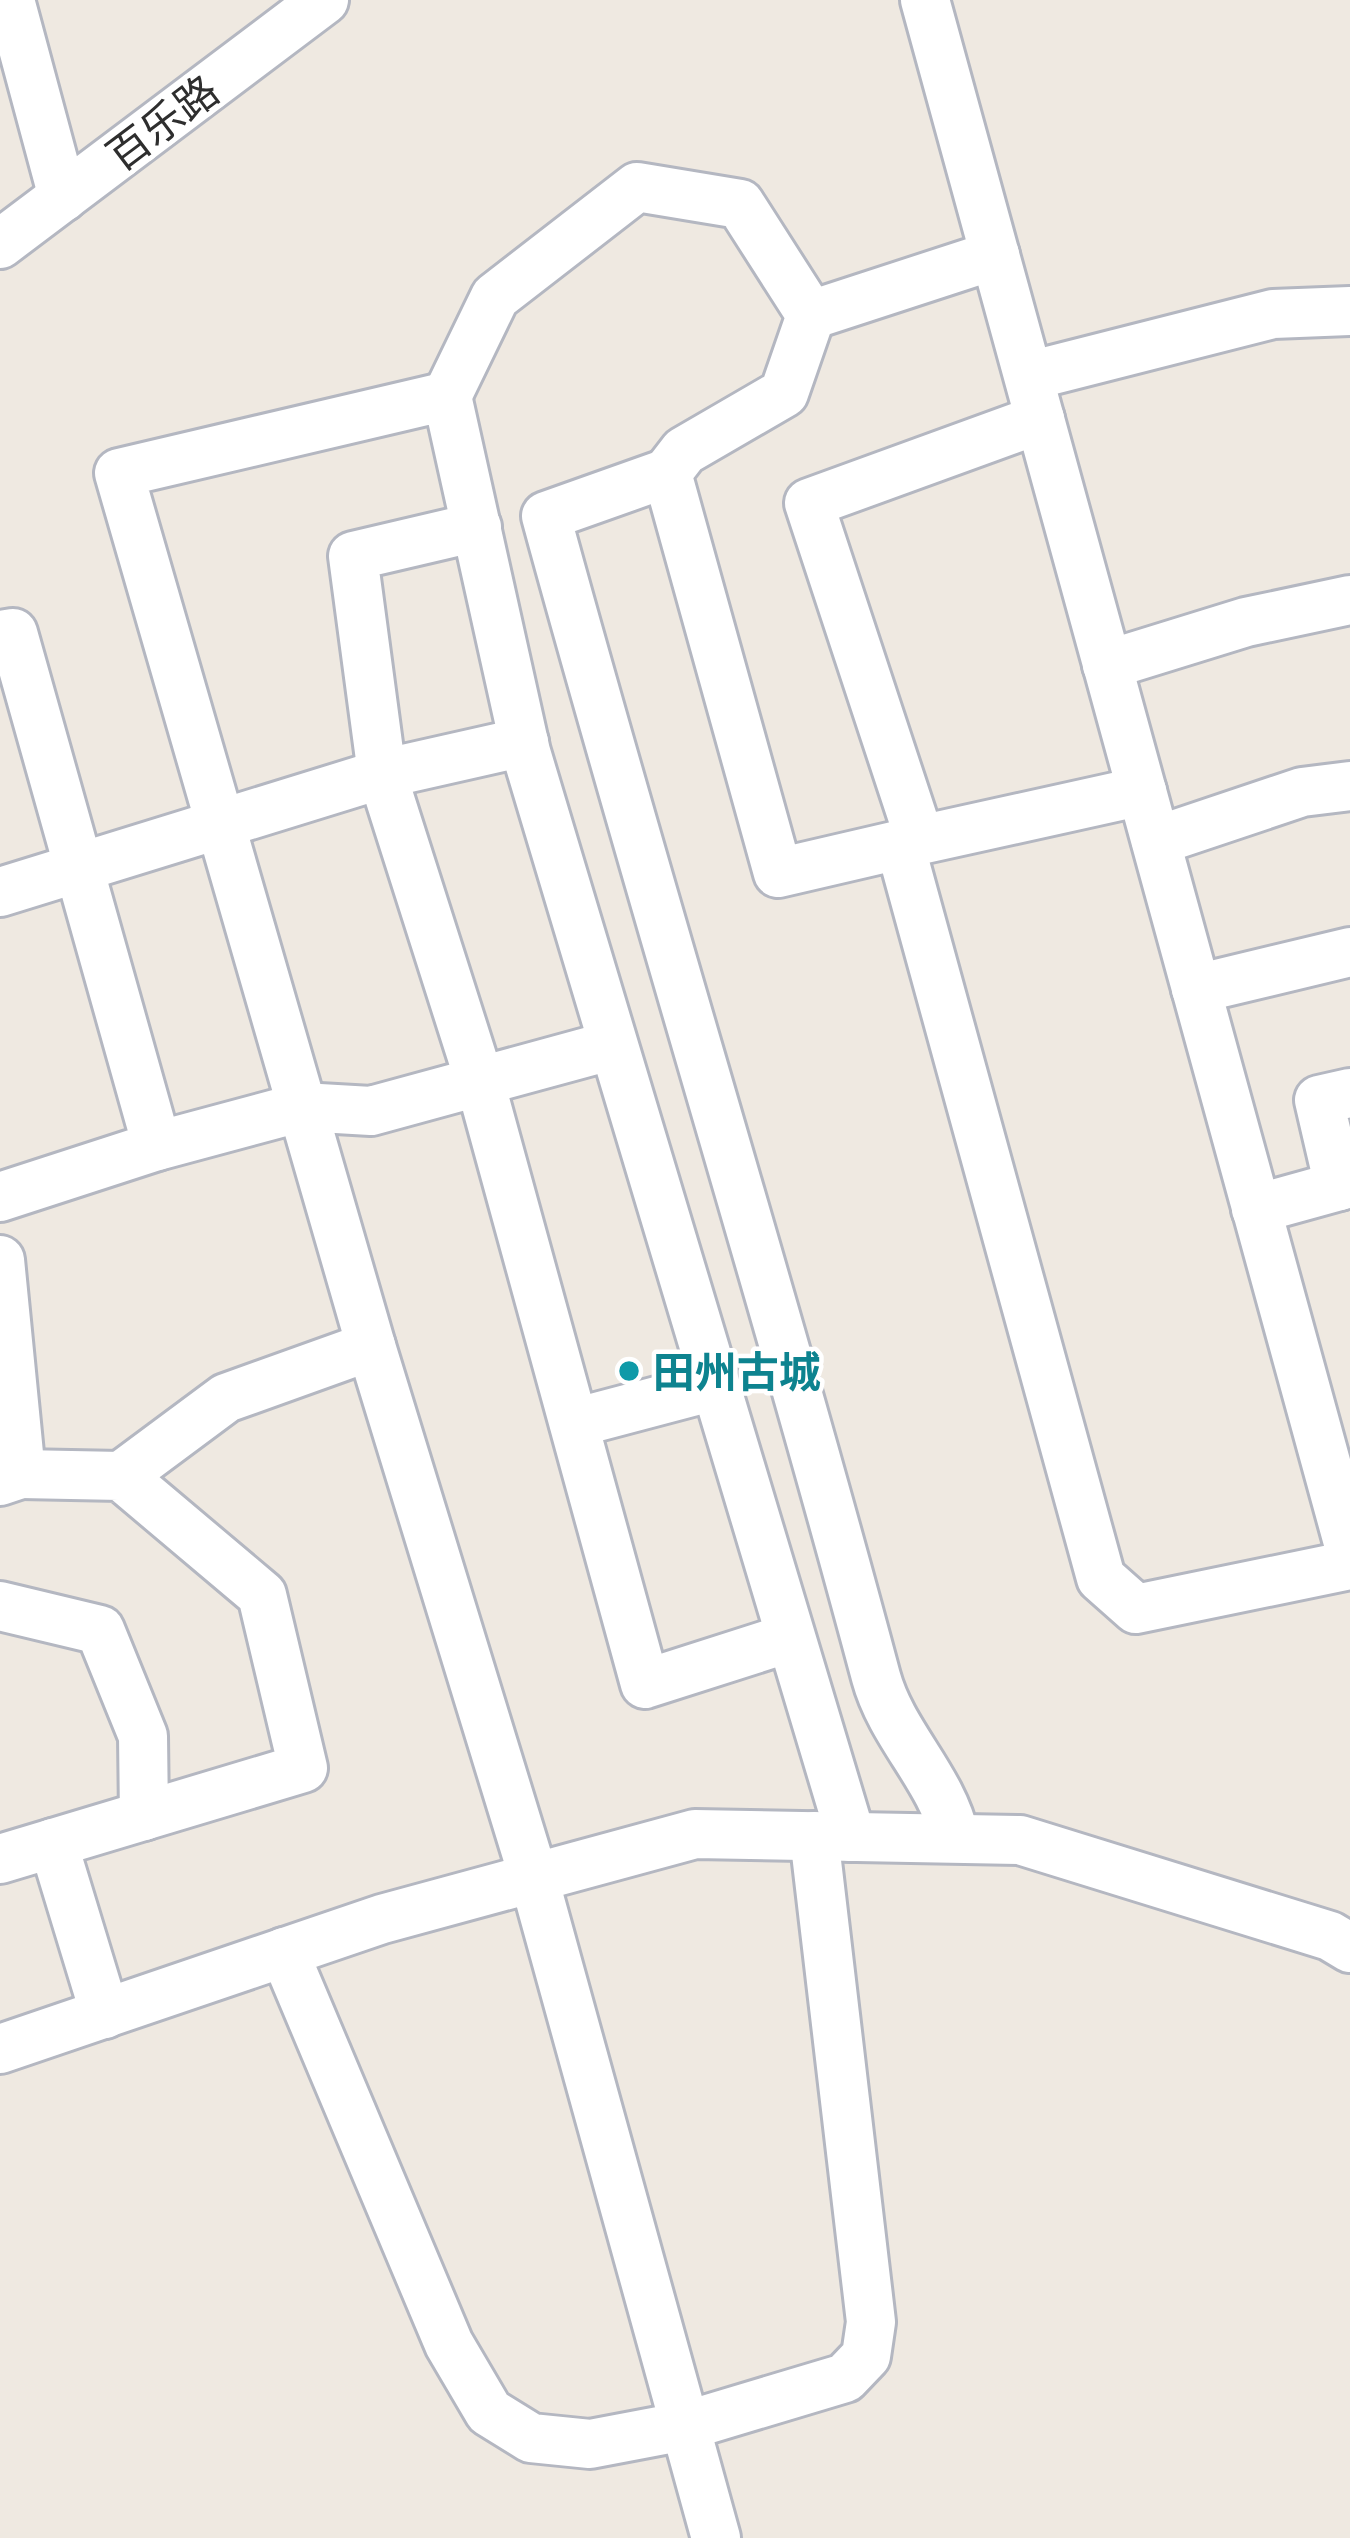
<svg xmlns="http://www.w3.org/2000/svg" width="1350" height="2538" font-family="'Titillium Web','Noto Sans SC',sans-serif">
<rect width="100%" height="100%" fill="#efe9e1"/>
<g fill="none" stroke-linecap="round" stroke-linejoin="round">
<defs>
<g id="minor">
<path d="M10,0L63,197"/>
<path d="M925,0L1350,1550"/>
<path d="M0,244L324,0"/>
<path d="M811,315L995,255"/>
<path d="M1029,376L1273,314L1350,311"/>
<path d="M447,396L495,297L637,187L740,204L811,315L784,393L684,451L667,473L778,873L920,840L809,503L1040,419"/>
<path d="M667,473L546,516C652,905 772,1288 876,1677C892,1736 942,1778 955,1838"/>
<path d="M477,527L353,556L382,774L480,1082L645,1684L789,1638"/>
<path d="M0,635L13,633L157,1146L0,1197"/>
<path d="M1107,665L1246,622L1350,600"/>
<path d="M920,840L1142,791"/>
<path d="M1156,841L1302,792L1350,786"/>
<path d="M900,845L1101,1578L1136,1609L1350,1565"/>
<path d="M0,892L382,774L524,742"/>
<path d="M1196,989L1350,952"/>
<path d="M157,1146L302,1107L371,1111L613,1045"/>
<path d="M1339,1186L1319,1100L1350,1093"/>
<path d="M1256,1209L1350,1183"/>
<path d="M0,1260L21,1474L0,1481"/>
<path d="M574,1423L714,1386"/>
<path d="M121,1476L226,1398L371,1346"/>
<path d="M0,1606L100,1630L143,1736L144,1816"/>
<path d="M53,1843L105,2014"/>
<path d="M0,1859L303,1768L262,1595L121,1476L21,1474"/>
<path d="M284,1952L449,2344L489,2412L531,2438L590,2444L685,2426L845,2378L866,2356L871,2322L814,1836"/>
<path d="M0,2049L382,1919L695,1834L1020,1840L1330,1936L1350,1948"/>
<path d="M716,2538L533,1875L371,1346L119,473L447,396L526,752L851,1837"/>
</g>
</defs>
<!-- minor casing -->
<use href="#minor" stroke="#b4b7c1" stroke-width="54"/>
<!-- minor -->
<use href="#minor" stroke="#fff" stroke-width="48"/>
</g>
<!-- markers -->
<circle fill="#0f9aa8" stroke="#fff" stroke-width="4.5" cx="629" cy="1371" r="12"/>
<g text-anchor="middle" dominant-baseline="central" stroke-width="9" stroke-linejoin="round" paint-order="stroke">
<!-- street labels -->
<g font-size="42" fill="#2e2e2e" stroke="#fff">
<text transform="translate(162 122) rotate(-37)">百乐路</text>
</g>
<!-- culture labels -->
<g font-size="42" font-weight="bold" fill="#0d838f" stroke="#fff" text-anchor="start">
<text x="653" y="1371">田州古城</text>
</g>
</g>
</svg>
